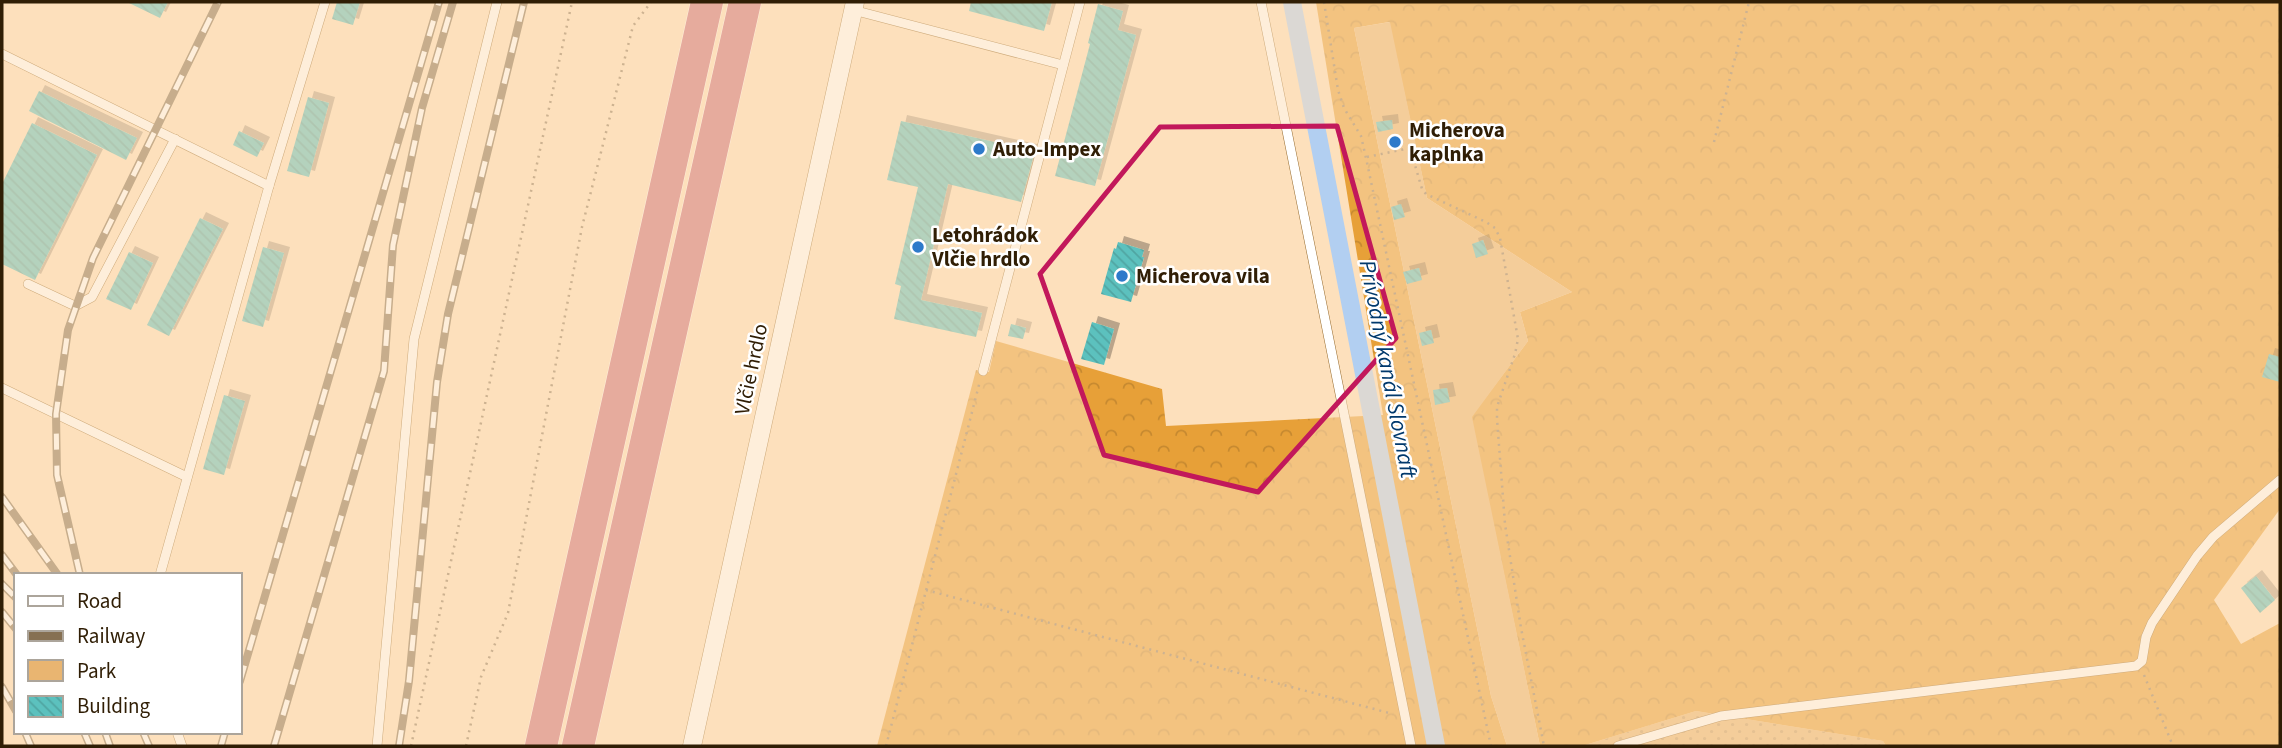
<svg xmlns="http://www.w3.org/2000/svg" width="2282" height="748" font-family="'Source Sans 3',sans-serif">
<defs>
<pattern id="grass-dots" width="8" height="8" patternUnits="userSpaceOnUse" patternTransform="scale(1.75)"><rect width="8" height="8" fill="#e9b571"/><path d="M2 2h.1M6 6h.1" fill="none" stroke="#c89b60" stroke-width="1.8" stroke-linecap="round"/></pattern>
<pattern id="forest-crowns" width="20" height="18" patternUnits="userSpaceOnUse" patternTransform="scale(1.75)"><rect width="20" height="18" fill="#e7a038"/><path d="M2 6a3 3 0 1 1 6 0M12 15a3 3 0 1 1 6 0" fill="none" stroke="#c68930"/></pattern>
<pattern id="building-back-hatch" width="6" height="6" patternUnits="userSpaceOnUse" patternTransform="scale(1.75)"><rect width="6" height="6" fill="#5cc1be"/><path d="M-1 5l2 2M0 0l6 6M5-1l2 2" fill="none" stroke="#50a5a2"/></pattern>
<filter id="shadow"><feDropShadow dx="6" dy="-6" stdDeviation="0" flood-color="#0004"/></filter>
</defs>
<rect width="100%" height="100%" fill="#fde0bc"/>
<!-- grass -->
<path fill="url(#grass-dots)" d="M1696,711L1883,741L1886,746H1582Z"/>
<!-- forest -->
<path fill="url(#forest-crowns)" d="M1316,2H2280V509L2214,600L2241,644L2280,623V746H1886L1883,741L1696,711L1582,746H1540L1471,417L1528,341L1520,312L1572,292L1427,198L1389,22L1354,28L1491,696L1507,746H877L976,370L989,372L996,341L1162,389L1166,426L1383,415Z"/>
<!-- green -->
<path fill="#e9b571" d="M1390,22L1427,198L1572,292L1520,312L1528,341L1472,417L1540,746H1507L1491,696L1354,28Z"/>
<g fill="none" stroke-linecap="round" stroke-linejoin="round">
<!-- canal -->
<path stroke="#b2cff1" stroke-width="18" d="M1292,2L1436,746"/>
</g>
<!-- building -->
<g fill="url(#building-back-hatch)" filter="url(#shadow)">
<path d="M127,2H168L160,18Z"/>
<path d="M337,2H360L353,25L332,19Z"/>
<path d="M971,2H1052L1044,31L969,11Z"/>
<path d="M1098,4L1123,11L1118,30L1136,35L1095,186L1055,176L1090,44L1088,43Z"/>
<path d="M39,91L137,138L126,160L29,111Z"/>
<path d="M308,97L329,103L309,177L287,171Z"/>
<path d="M1392,120L1393,129L1378,132L1376,122Z"/>
<path d="M901,121L1035,151L1021,202L948,184L921,300L982,313L976,337L894,319L901,286L895,284L918,187L887,180Z"/>
<path d="M32,123L97,155L35,280L2,264V184Z"/>
<path d="M239,131L264,143L257,157L233,145Z"/>
<path d="M1401,204L1405,217L1394,220L1391,207Z"/>
<path d="M200,218L223,229L169,336L147,325Z"/>
<path d="M1483,240L1488,254L1476,258L1472,244Z"/>
<path d="M1118,242L1144,250L1142,257H1144L1131,302L1101,294L1114,248L1116,249Z"/>
<path d="M263,247L284,253L263,327L242,321Z"/>
<path d="M129,252L153,263L131,310L106,299Z"/>
<path d="M1419,268L1422,280L1407,284L1403,272Z"/>
<path d="M1092,322L1114,329L1104,365L1081,359Z"/>
<path d="M1011,324L1026,328L1023,339L1008,336Z"/>
<path d="M1431,330L1434,343L1422,346L1419,333Z"/>
<path d="M2269,354L2280,357V382L2262,377Z"/>
<path d="M1447,388L1450,402L1435,405L1433,390Z"/>
<path d="M224,395L245,401L224,475L203,469Z"/>
<path d="M2256,576L2275,600L2260,613L2241,588Z"/>
</g>
<g fill="none" stroke-linecap="round" stroke-linejoin="round">
<defs>
<g id="service">
<path d="M1261,2L1411,746"/>
<path d="M853,10L1063,65"/>
<path d="M2,54L269,186"/>
<path d="M28,284L75,306L92,297L175,139"/>
<path d="M983,371L1080,2"/>
<path d="M2,388L187,477"/>
<path d="M160,575L269,186L325,2"/>
<path d="M177,732L182,746"/>
<path d="M377,746L414,339L497,2"/>
<path d="M1618,746L1721,716L2136,666L2142,661L2146,637L2152,623L2197,556L2213,537L2280,480"/>
</g>
<path id="minor" d="M692,746L855,2"/>
<g id="motorway">
<path d="M541,746L707,2"/>
<path d="M578,746L745,2"/>
</g>
</defs>
<!-- service casing -->
<use href="#service" stroke="#966b2e" stroke-width="10"/>
<!-- minor casing -->
<use href="#minor" stroke="#966b2e" stroke-width="19"/>
<!-- motorway casing -->
<use href="#motorway" stroke="#fff" stroke-width="33"/>
<!-- path -->
<g stroke="#927b5d" stroke-width="2.5" stroke-dasharray="2 5" stroke-linecap="butt">
<path d="M1324,2L1338,90L1344,108L1361,136L1366,158L1491,746"/>
<path d="M1714,142L1749,2"/>
<path d="M1367,157L1410,148L1422,189L1426,194L1486,222L1495,228L1500,238L1518,339L1515,354L1497,407V419L1505,524L1521,628L1544,746"/>
<path d="M926,590L1393,714"/>
<path d="M2144,675L2173,746"/>
<path d="M411,746L572,2"/>
<path d="M466,746L481,677L508,613L582,227L633,26L651,2"/>
<path d="M886,746L980,381"/>
</g>
<!-- service -->
<use href="#service" stroke="#fff" stroke-width="9"/>
<!-- minor -->
<use href="#minor" stroke="#fff" stroke-width="18"/>
<!-- motorway -->
<use href="#motorway" stroke="#c96c79" stroke-width="32"/>
<defs>
<g id="rail">
<path d="M2,497L58,575"/>
<path d="M2,555L17,575"/>
<path d="M80,575L57,475L56,414L68,330L93,258L218,2"/>
<path d="M2,584L16,598"/>
<path d="M2,612L16,629"/>
<path d="M240,681L439,2"/>
<path d="M2,687L16,711"/>
<path d="M25,732L31,746"/>
<path d="M84,732L90,746"/>
<path d="M105,732L110,746"/>
<path d="M143,732L149,746"/>
<path d="M221,746L225,732"/>
<path d="M274,746L384,371L393,245L422,108L453,2"/>
<path d="M399,746L409,681L437,382L448,314L524,2"/>
</g>
</defs>
<!-- rail casing -->
<use href="#rail" stroke="#867052" stroke-width="8"/>
<!-- rail -->
<use href="#rail" stroke="#fff" stroke-width="5" stroke-dasharray="16" stroke-linecap="butt"/>
</g>
<!-- marked area -->
<path d="M0 0H2282V748H0ZM1337,126L1396,338L1258,492L1104,455L1040,274L1160,127Z" fill="#fde0bc" fill-opacity=".55" fill-rule="evenodd"/>
<path fill="none" stroke="#c2185b" stroke-width="5" stroke-linejoin="round" d="M1337,126L1396,338L1258,492L1104,455L1040,274L1160,127Z"/>
<!-- markers -->
<g fill="#2d7aca" stroke="#fff" stroke-width="2.5">
<circle cx="1395" cy="142" r="7"/>
<circle cx="979" cy="149" r="7"/>
<circle cx="918" cy="247" r="7"/>
<circle cx="1122" cy="276" r="7"/>
</g>
<g text-anchor="middle" dominant-baseline="central" stroke-width="5" stroke-linejoin="round" paint-order="stroke">
<!-- poi labels -->
<g font-size="21" font-weight="bold" fill="#301e05" stroke="#fff" text-anchor="start">
<text x="1409" y="130">Micherova<tspan x="1409" dy="24">kaplnka</tspan></text>
<text x="993" y="149">Auto-Impex</text>
<text x="932" y="235">Letohrádok<tspan x="932" dy="24">Vlčie hrdlo</tspan></text>
<text x="1136" y="276">Micherova vila</text>
</g>
<!-- street labels -->
<g font-size="21" fill="#301e05" stroke="#fff">
<text transform="translate(751 369) rotate(-78)">Vlčie hrdlo</text>
</g>
<!-- water labels -->
<g font-size="23" font-style="italic" fill="#01396c" stroke="#fff">
<text transform="translate(1388 369) rotate(79)">Prívodný kanál Slovnaft</text>
</g>
</g>
<!-- border -->
<rect width="2282" height="748" fill="none" stroke="#301e05" stroke-width="7"/>
<!-- legend -->
<rect x="14" y="573" width="228" height="161" fill="#ffffff" stroke="#aca59b" stroke-width="2"/>
<rect x="28" y="596" width="35" height="10" fill="#ffffff" stroke="#aca59b" stroke-width="2"/>
<text x="77" y="608" font-size="21" fill="#301e05">Road</text>
<rect x="28" y="631" width="35" height="10" fill="#867052" stroke="#aca59b" stroke-width="2"/>
<text x="77" y="643" font-size="21" fill="#301e05">Railway</text>
<rect x="28" y="660" width="35" height="21" fill="#e9b571" stroke="#aca59b" stroke-width="2"/>
<text x="77" y="678" font-size="21" fill="#301e05">Park</text>
<rect x="28" y="696" width="35" height="21" fill="url(#building-back-hatch)" stroke="#aca59b" stroke-width="2"/>
<text x="77" y="713" font-size="21" fill="#301e05">Building</text>
</svg>
